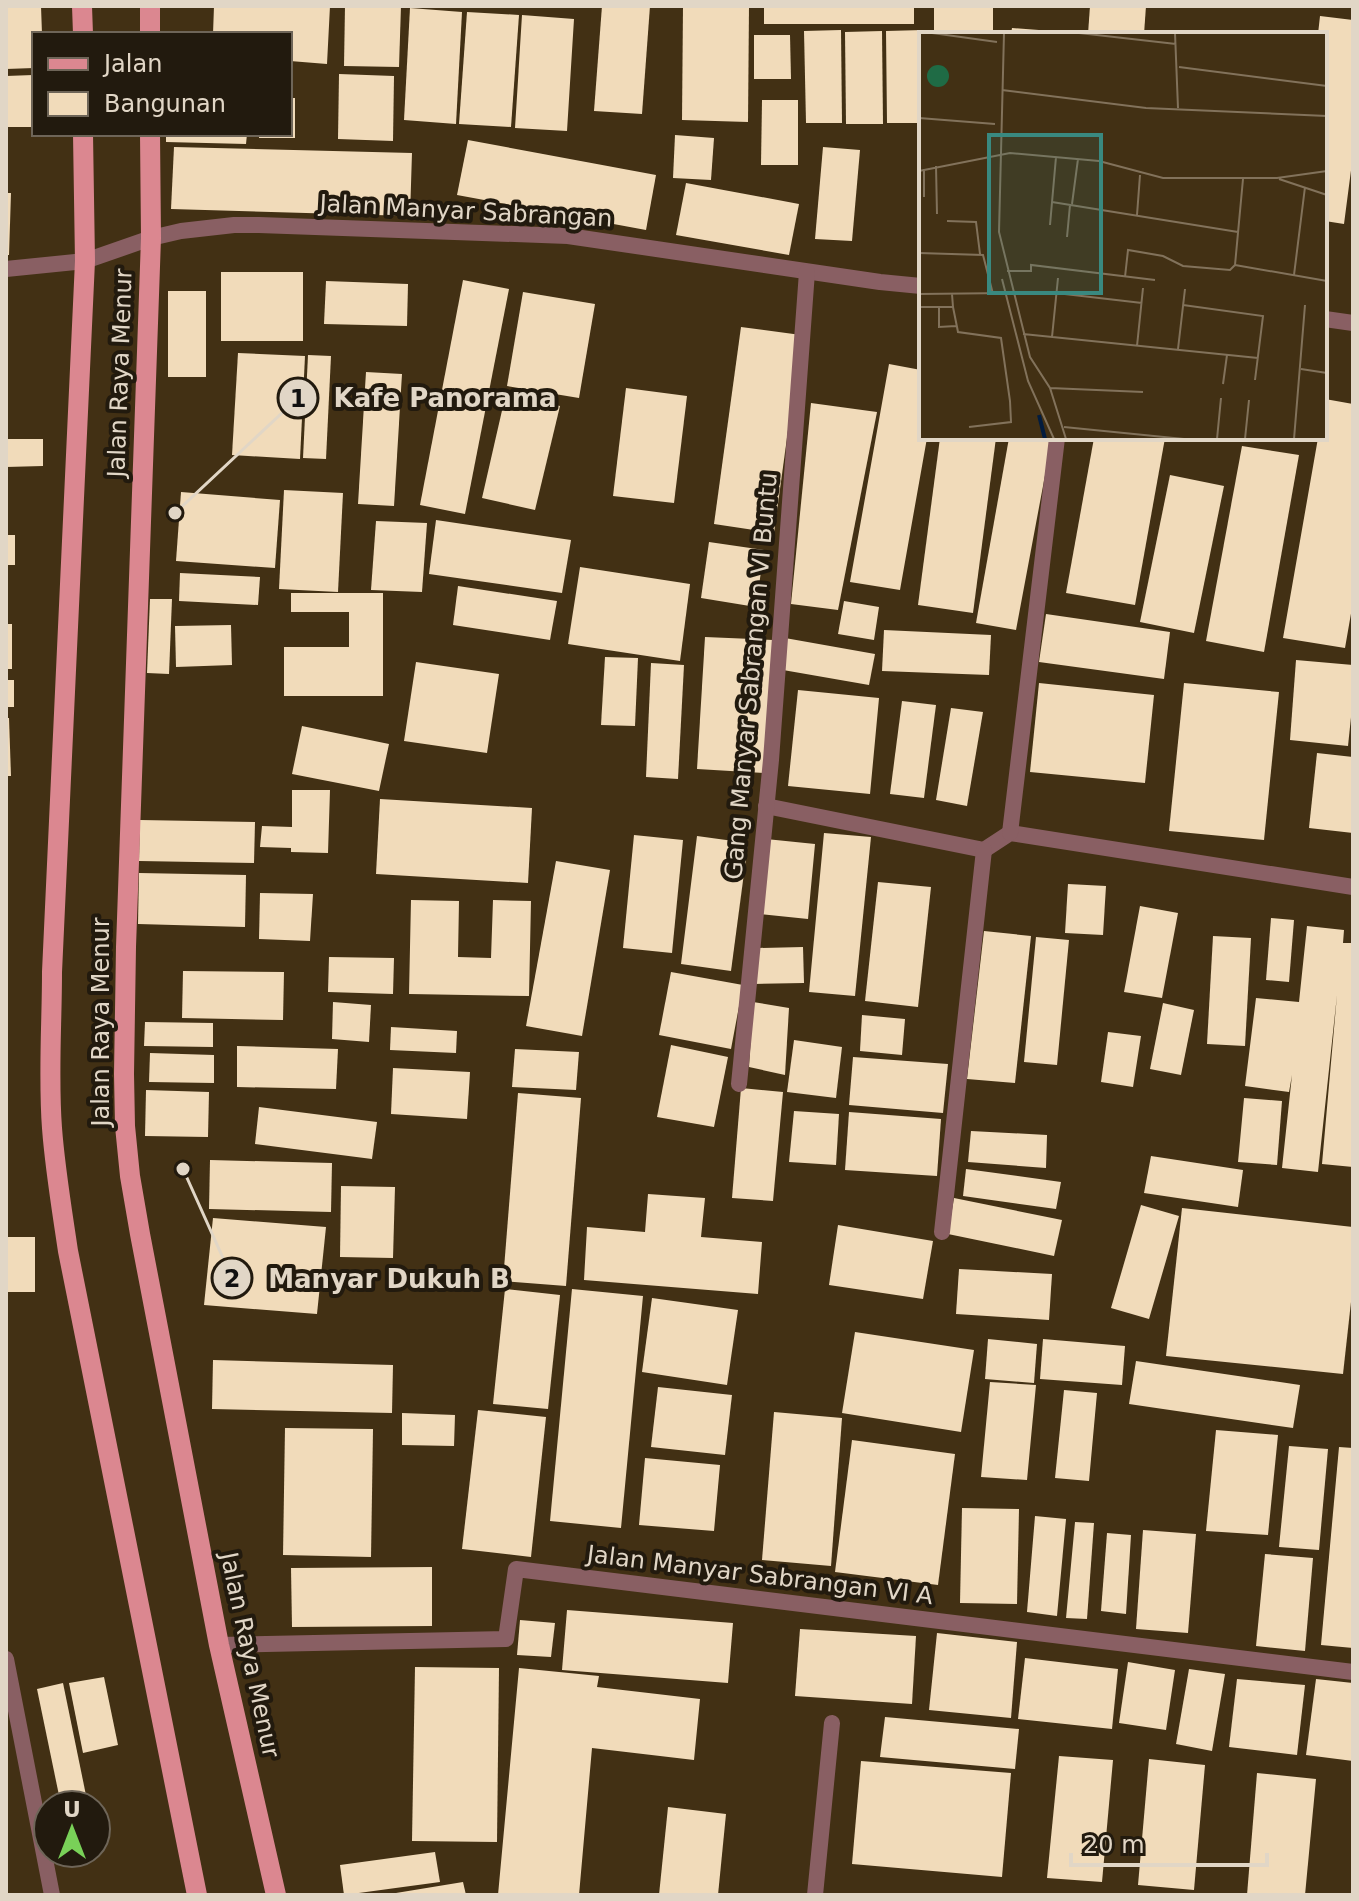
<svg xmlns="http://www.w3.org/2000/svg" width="1359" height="1901" font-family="'DejaVu Sans',sans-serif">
<rect width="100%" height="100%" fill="#423014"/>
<!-- building -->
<g fill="#f1dbba">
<path d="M6,6H41L42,34H34V68L6,69Z"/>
<path d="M214,6H330L327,64L290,61V34H213Z"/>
<path d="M345,6H401L399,67L344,66Z"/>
<path d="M602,6H650L642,114L594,111Z"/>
<path d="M683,6H749L748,122L682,120Z"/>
<rect x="764" y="6" width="150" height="18"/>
<rect x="934" y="6" width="59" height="28"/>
<path d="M1090,6H1146L1144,34H1088Z"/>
<path d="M410,8L462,12L456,124L404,120Z"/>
<path d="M467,12L519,15L511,127L459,124Z"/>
<path d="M522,15L574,19L567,131L515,128Z"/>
<path d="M1320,16L1353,20V155L1344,224L1325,221V34H1318Z"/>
<path d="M1012,28L1065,32V34H1011Z"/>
<path d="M841,30L842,123H806L804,31Z"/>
<path d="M923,30V34H921V123H887L886,31Z"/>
<path d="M882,31L883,124H846L845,32Z"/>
<path d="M754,35H790L791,79H754Z"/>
<path d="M339,74L394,76L393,141L338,139Z"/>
<path d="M33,75L34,127H6V76Z"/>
<path d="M290,98H295V138H259V134H290Z"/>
<path d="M762,100H798V165H761Z"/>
<path d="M166,134H247L246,144L166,142Z"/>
<path d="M675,135L714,138L711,180L673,178Z"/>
<path d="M468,140L656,175L646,230L457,195Z"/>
<path d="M174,147L412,153L410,216L171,209Z"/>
<path d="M823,147L860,150L852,241L815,239Z"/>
<path d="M686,183L799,204L789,255L676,235Z"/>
<path d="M6,193H11L9,255H6Z"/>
<rect x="221" y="272" width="82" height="69"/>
<path d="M463,280L509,289L465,514L420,505Z"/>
<path d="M326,281L408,284L407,326L324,324Z"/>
<rect x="168" y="291" width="38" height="86"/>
<path d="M523,292L595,304L579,398L507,386Z"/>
<path d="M741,327L801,335L774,533L714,524Z"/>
<path d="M238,353L305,356L300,459L232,455Z"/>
<path d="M308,355L331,356L326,459L303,458Z"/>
<path d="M889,364L921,370V438H927L900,590L850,582Z"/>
<path d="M366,372L402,374L394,506L358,504Z"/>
<path d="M626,388L687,396L674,503L613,496Z"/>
<path d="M506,393L560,406L535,510L482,498Z"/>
<path d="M1325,399L1353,404V602L1345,648L1283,638L1318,438H1325Z"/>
<path d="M811,403L877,412L838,610L791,604Z"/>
<path d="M940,438H996L973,613L918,605Z"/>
<path d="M1009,438H1052L1016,630L976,623Z"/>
<path d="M1094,438H1165L1135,605L1066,593Z"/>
<path d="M6,439H43V466L6,467Z"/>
<path d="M1242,446L1299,455L1264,652L1206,641Z"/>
<path d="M1170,475L1224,486L1194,633L1140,622Z"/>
<path d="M284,490L343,493L338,592L279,589Z"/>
<path d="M181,492L280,500L275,568L176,561Z"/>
<path d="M436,520L571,540L562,593L429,574Z"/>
<path d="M376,521L427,523L422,592L371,590Z"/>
<rect x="6" y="535" width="9" height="30"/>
<path d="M709,542L764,550L756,607L701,598Z"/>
<path d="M580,567L690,584L680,661L568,644Z"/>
<path d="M180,573L260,577L258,605L179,601Z"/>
<path d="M458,586L557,601L550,640L453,625Z"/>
<path d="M291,593H383V696H284V647H349V612H291Z"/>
<path d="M150,599H172L169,674L147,673Z"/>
<path d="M844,601L879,607L874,640L838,634Z"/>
<path d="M1046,614L1170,632L1164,679L1039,662Z"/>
<rect x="6" y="624" width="6" height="45"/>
<path d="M231,625L232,665L176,667L175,626Z"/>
<path d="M884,630L991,635L989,675L882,671Z"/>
<path d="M705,637L773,640L766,773L697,769Z"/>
<path d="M785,638L875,654L869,685L783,670Z"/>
<path d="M605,657L638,658L635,726L601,725Z"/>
<path d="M1296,660L1353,665V698L1348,746L1290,740Z"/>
<path d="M416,662L499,674L487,753L404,741Z"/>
<path d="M651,663L684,665L678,779L646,777Z"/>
<rect x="6" y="680" width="8" height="27"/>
<path d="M1039,683L1154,695L1145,783L1030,772Z"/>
<path d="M1184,683L1279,692L1264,840L1169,831Z"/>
<path d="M798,690L879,698L870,794L788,786Z"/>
<path d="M902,701L936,705L924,798L890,794Z"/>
<path d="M951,708L983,712L967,806L936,800Z"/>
<path d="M6,718H9L11,776H6Z"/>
<path d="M302,726L389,744L379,791L292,774Z"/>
<path d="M1317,753L1353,757V833L1309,828Z"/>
<path d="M292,790H330L328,853L291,852V848L260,847L262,826L292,827Z"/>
<path d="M380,799L532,808L528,883L376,874Z"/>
<path d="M140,820L255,822L254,863L139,861Z"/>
<path d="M824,833L871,837L855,996L809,992Z"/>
<path d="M634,835L683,840L672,953L623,948Z"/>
<path d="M697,836L748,843L731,971L681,964Z"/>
<path d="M766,839L815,844L808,919L760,914Z"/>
<path d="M556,861L610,870L582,1036L526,1026Z"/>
<path d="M139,873L246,875L245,927L138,924Z"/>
<path d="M878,882L931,887L918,1007L865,1001Z"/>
<path d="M1068,884L1106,886L1103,935L1065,933Z"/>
<path d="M260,893L313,894L310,941L259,939Z"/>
<path d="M411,900L459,901L458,957L491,958L493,900L531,901L529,996L409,994Z"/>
<path d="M1140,906L1178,913L1162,998L1124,992Z"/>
<path d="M1271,918L1294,920L1289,982L1266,980Z"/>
<path d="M1307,926L1344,930L1343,943H1353V1167L1322,1164L1337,995L1318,1172L1282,1168L1292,1075L1289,1092L1245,1086L1256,998L1299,1002Z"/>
<path d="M984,931L1031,936L1015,1083L967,1079Z"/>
<path d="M1213,936L1251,938L1245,1046L1207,1044Z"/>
<path d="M1036,937L1069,940L1057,1065L1024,1062Z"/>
<path d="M803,947L804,983L753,984L758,948Z"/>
<path d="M329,957L394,958L393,994L328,992Z"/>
<path d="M183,971L284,972L283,1020L182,1018Z"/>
<path d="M671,972L743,985L731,1049L659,1035Z"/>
<path d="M333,1002L371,1005L369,1042L332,1039Z"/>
<path d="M753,1002L789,1008L785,1075L749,1067Z"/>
<path d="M1163,1003L1194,1010L1181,1075L1150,1069Z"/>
<path d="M862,1015L905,1019L902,1055L860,1051Z"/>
<path d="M145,1022L213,1023V1047L144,1046Z"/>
<path d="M391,1027L457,1031L456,1053L390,1050Z"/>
<path d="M1108,1032L1141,1036L1133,1087L1101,1082Z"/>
<path d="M794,1040L842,1047L836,1098L787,1092Z"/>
<path d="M671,1045L728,1057L714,1127L657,1117Z"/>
<path d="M237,1046L338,1049L336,1089L237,1087Z"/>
<path d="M515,1049L579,1052L576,1090L512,1087Z"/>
<path d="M150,1053L214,1055V1083L149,1082Z"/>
<path d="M853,1057L948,1064L943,1113L849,1105Z"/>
<path d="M393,1068L470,1072L467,1119L391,1114Z"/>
<path d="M741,1088L783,1092L773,1201L732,1198Z"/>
<path d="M146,1090L209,1092L208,1137L145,1136Z"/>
<path d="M518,1093L581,1098L566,1286L503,1281Z"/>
<path d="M1244,1098L1282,1101L1277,1165L1238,1162Z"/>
<path d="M259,1107L377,1122L372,1159L255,1144Z"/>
<path d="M794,1111L839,1114L836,1165L789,1162Z"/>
<path d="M849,1112L941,1119L937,1176L845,1170Z"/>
<path d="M971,1131L1047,1135L1046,1168L968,1162Z"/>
<path d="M1151,1156L1243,1170L1238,1207L1144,1193Z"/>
<path d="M210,1160L332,1163L331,1212L209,1209Z"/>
<path d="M966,1169L1061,1182L1056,1209L963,1196Z"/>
<path d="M341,1186L395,1187L393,1258L340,1257Z"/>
<path d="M648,1194L705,1198L701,1237L762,1242L758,1294L584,1280L587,1227L645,1232Z"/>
<path d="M954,1198L1062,1220L1054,1256L948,1234Z"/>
<path d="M1141,1205L1179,1216L1149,1319L1111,1308Z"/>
<path d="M1182,1208L1353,1227V1284L1343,1374L1166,1356Z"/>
<path d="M213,1218L326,1227L317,1314L204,1305Z"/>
<path d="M838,1225L933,1241L923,1299L829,1285Z"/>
<rect x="6" y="1237" width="29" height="55"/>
<path d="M959,1269L1052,1274L1049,1320L956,1314Z"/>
<path d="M505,1289L560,1295L548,1409L493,1404Z"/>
<path d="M572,1289L643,1296L621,1528L550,1521Z"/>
<path d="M652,1298L738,1310L727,1385L642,1372Z"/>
<path d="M855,1332L974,1350L961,1432L842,1413Z"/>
<path d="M988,1339L1037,1344L1034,1383L985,1379Z"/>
<path d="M1043,1339L1125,1346L1122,1385L1040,1379Z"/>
<path d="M213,1360L393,1365L392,1413L212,1409Z"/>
<path d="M1136,1361L1300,1385L1293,1428L1129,1404Z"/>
<path d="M990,1382L1036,1385L1027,1480L981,1477Z"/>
<path d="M658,1387L732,1395L725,1455L651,1447Z"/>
<path d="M1064,1390L1097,1393L1089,1481L1055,1478Z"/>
<path d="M478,1410L546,1417L531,1557L462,1549Z"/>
<path d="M774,1412L842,1418L831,1566L762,1560Z"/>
<path d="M402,1413L455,1415L454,1446L402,1445Z"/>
<path d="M285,1428L373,1429L371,1557L283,1555Z"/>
<path d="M1216,1430L1278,1435L1268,1535L1206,1531Z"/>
<path d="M852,1440L955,1454L938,1585L835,1572Z"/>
<path d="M1289,1446L1328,1449L1319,1550L1279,1547Z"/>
<path d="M1339,1447L1353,1448V1648L1321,1645Z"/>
<path d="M645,1458L720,1465L714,1531L639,1525Z"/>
<path d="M962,1508L1019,1509L1017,1604L960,1603Z"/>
<path d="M1035,1516L1066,1519L1057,1616L1027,1612Z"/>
<path d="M1075,1522L1094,1523L1087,1619L1066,1618Z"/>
<path d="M1143,1530L1196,1534L1188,1633L1136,1629Z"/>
<path d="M1107,1533L1131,1535L1126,1614L1101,1611Z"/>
<path d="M1265,1554L1313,1558L1305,1651L1256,1646Z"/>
<path d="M432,1567V1626L292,1627L291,1568Z"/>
<path d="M567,1610L733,1623L728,1683L562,1670Z"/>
<path d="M520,1620L555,1623L551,1657L517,1655Z"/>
<path d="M800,1629L916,1636L912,1704L795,1696Z"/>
<path d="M937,1633L1017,1642L1011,1718L929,1710Z"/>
<path d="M1025,1658L1118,1669L1112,1729L1018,1719Z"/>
<path d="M1128,1662L1175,1670L1166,1730L1119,1723Z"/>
<path d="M415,1667L499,1668L497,1842L412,1841Z"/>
<path d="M519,1668L599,1676L597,1687L700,1699L694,1760L592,1748L579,1895H498Z"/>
<path d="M1189,1669L1225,1674L1212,1751L1176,1744Z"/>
<path d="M104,1677L118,1745L83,1753L69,1683Z"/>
<path d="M1237,1679L1305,1685L1297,1755L1229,1747Z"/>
<path d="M1316,1679L1353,1683V1761L1306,1755Z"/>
<path d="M63,1683L88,1805H61L37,1689Z"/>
<path d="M885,1717L1019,1729L1015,1769L880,1757Z"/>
<path d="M1059,1756L1113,1760L1102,1882L1047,1878Z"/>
<path d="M1149,1759L1205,1765L1194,1890L1138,1885Z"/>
<path d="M861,1761L1011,1773L1002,1877L852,1864Z"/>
<path d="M1257,1773L1316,1779L1305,1895H1247Z"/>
<path d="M668,1807L726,1814L718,1895H659Z"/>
<path d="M435,1852L440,1882L344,1895L340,1865Z"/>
<path d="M463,1882L466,1895H396V1893Z"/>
</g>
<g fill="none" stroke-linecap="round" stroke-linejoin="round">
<!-- minor -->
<g stroke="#895f63" stroke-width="16">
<path d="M6,269L85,261L151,238L181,231L234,225H259L568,236L880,282L921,286"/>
<path d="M1325,319L1353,323"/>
<path d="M766,806L984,850L1010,833L1353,887"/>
<path d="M1010,833L1057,438"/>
<path d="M739,1084L771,760L807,272"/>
<path d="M942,1232L984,850"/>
<path d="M219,1645L506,1639L516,1569L1353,1672"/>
<path d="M6,1659L52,1895"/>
<path d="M815,1895L832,1723"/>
</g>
<!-- primary -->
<g stroke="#db8790" stroke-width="20">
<path d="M82,6L83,34"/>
<path d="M150,6V34"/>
<path d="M83,134L85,261L52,972C52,1024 48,1076 52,1128C55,1169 62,1210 68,1251L197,1895"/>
<path d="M150,134L151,238L126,947L124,1074L125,1126L130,1176L140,1234L219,1645L276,1895"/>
</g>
</g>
<g text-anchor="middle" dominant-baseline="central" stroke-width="8" stroke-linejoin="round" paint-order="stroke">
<!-- street labels -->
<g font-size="24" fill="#e1d6c6" stroke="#221a0e">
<text transform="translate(466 211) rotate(3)">Jalan Manyar Sabrangan</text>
<text transform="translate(120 373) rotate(-88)">Jalan Raya Menur</text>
<text transform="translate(751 676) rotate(-85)">Gang Manyar Sabrangan VI Buntu</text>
<text transform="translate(101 1022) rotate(-90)">Jalan Raya Menur</text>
<text transform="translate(760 1575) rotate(7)">Jalan Manyar Sabrangan VI A</text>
<text transform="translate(250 1655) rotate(78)">Jalan Raya Menur</text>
</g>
</g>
<!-- overview -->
<g transform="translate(919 32)">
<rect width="408" height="408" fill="#423014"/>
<path d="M8 44a11 11 0 1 1 22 0a11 11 0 1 1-22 0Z" fill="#1f6b45"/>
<path fill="none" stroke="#031c3e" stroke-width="4" d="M120,383L126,407"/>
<path fill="none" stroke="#82725b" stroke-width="2" d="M13,1L78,10M85,1L80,200L111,325L131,356L147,407M160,1L257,12M256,1L259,76M260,35L408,54M83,58L227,76L408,84M0,86L76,92M17,134L18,182M5,137V165M0,139L91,121L180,129L244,146H358L408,139M360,147L408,163M133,170L319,200M153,172L159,127M218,183L221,143M28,189L57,190L61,222M131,193L137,125M148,205L151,173M0,221L64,223L74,262M316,233L408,249M316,233L324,147M88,239H112V233L236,248M375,243L386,155M206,245L209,218L244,224L264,234L311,238L316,233M83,247L109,349L135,407M137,261L223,271M0,262L90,261M264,273L344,284L336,348M0,275H34L33,262M20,275V295L37,294M34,275L39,300L82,306L91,369L92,390L50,395M104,302L339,326M133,305L139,246M218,314L224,256M259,317L266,257M382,337L408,341M304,352L308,323M131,356L224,360M145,395L265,407M298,407L302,366M326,407L330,368M375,407L386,273"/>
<path fill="#398980" fill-opacity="0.15" stroke="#398980" stroke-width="4" d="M70,103H182V261H70Z"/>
<rect width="408" height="408" fill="none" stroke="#e1d6c6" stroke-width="4"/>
</g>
<!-- callouts -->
<path fill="none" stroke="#e1d6c6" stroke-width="3" d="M175 513L298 398M183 1169L232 1278"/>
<g fill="#e1d6c6" stroke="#221a0e" stroke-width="3">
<circle cx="175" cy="513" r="8"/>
<circle cx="183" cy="1169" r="8"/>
<circle cx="298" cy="398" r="20"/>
<circle cx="232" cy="1278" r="20"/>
</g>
<g font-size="24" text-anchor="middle" font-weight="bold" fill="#111">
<text x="298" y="407">1</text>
<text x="232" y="1287">2</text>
</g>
<g font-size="26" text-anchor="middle" font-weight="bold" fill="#e1d6c6" stroke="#221a0e" stroke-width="8" stroke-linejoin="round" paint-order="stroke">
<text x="445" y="407">Kafe Panorama</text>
<text x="389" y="1288">Manyar Dukuh B</text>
</g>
<!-- border -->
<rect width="1359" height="1901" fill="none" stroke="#e1d6c6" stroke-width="16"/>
<!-- legend -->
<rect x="32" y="32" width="260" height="104" fill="#221a0e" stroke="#6e6558" stroke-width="2"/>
<rect x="48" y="58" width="40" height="12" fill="#db8790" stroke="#6e6558" stroke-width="2"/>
<text x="104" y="72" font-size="24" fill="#e1d6c6">Jalan</text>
<rect x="48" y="92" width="40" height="24" fill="#f1dbba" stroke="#6e6558" stroke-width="2"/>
<text x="104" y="112" font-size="24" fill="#e1d6c6">Bangunan</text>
<!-- north arrow -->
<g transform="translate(72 1829)"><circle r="38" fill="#221a0e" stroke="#6e6558" stroke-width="2"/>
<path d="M0-6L14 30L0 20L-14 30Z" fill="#79d158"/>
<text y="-12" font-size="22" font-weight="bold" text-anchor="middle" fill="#e1d6c6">U</text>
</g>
<!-- scale -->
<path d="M1071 1853v12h196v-12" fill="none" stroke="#e1d6c6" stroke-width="4"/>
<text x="1083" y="1853" font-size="24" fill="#e1d6c6" stroke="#221a0e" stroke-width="6" paint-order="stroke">20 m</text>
</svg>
